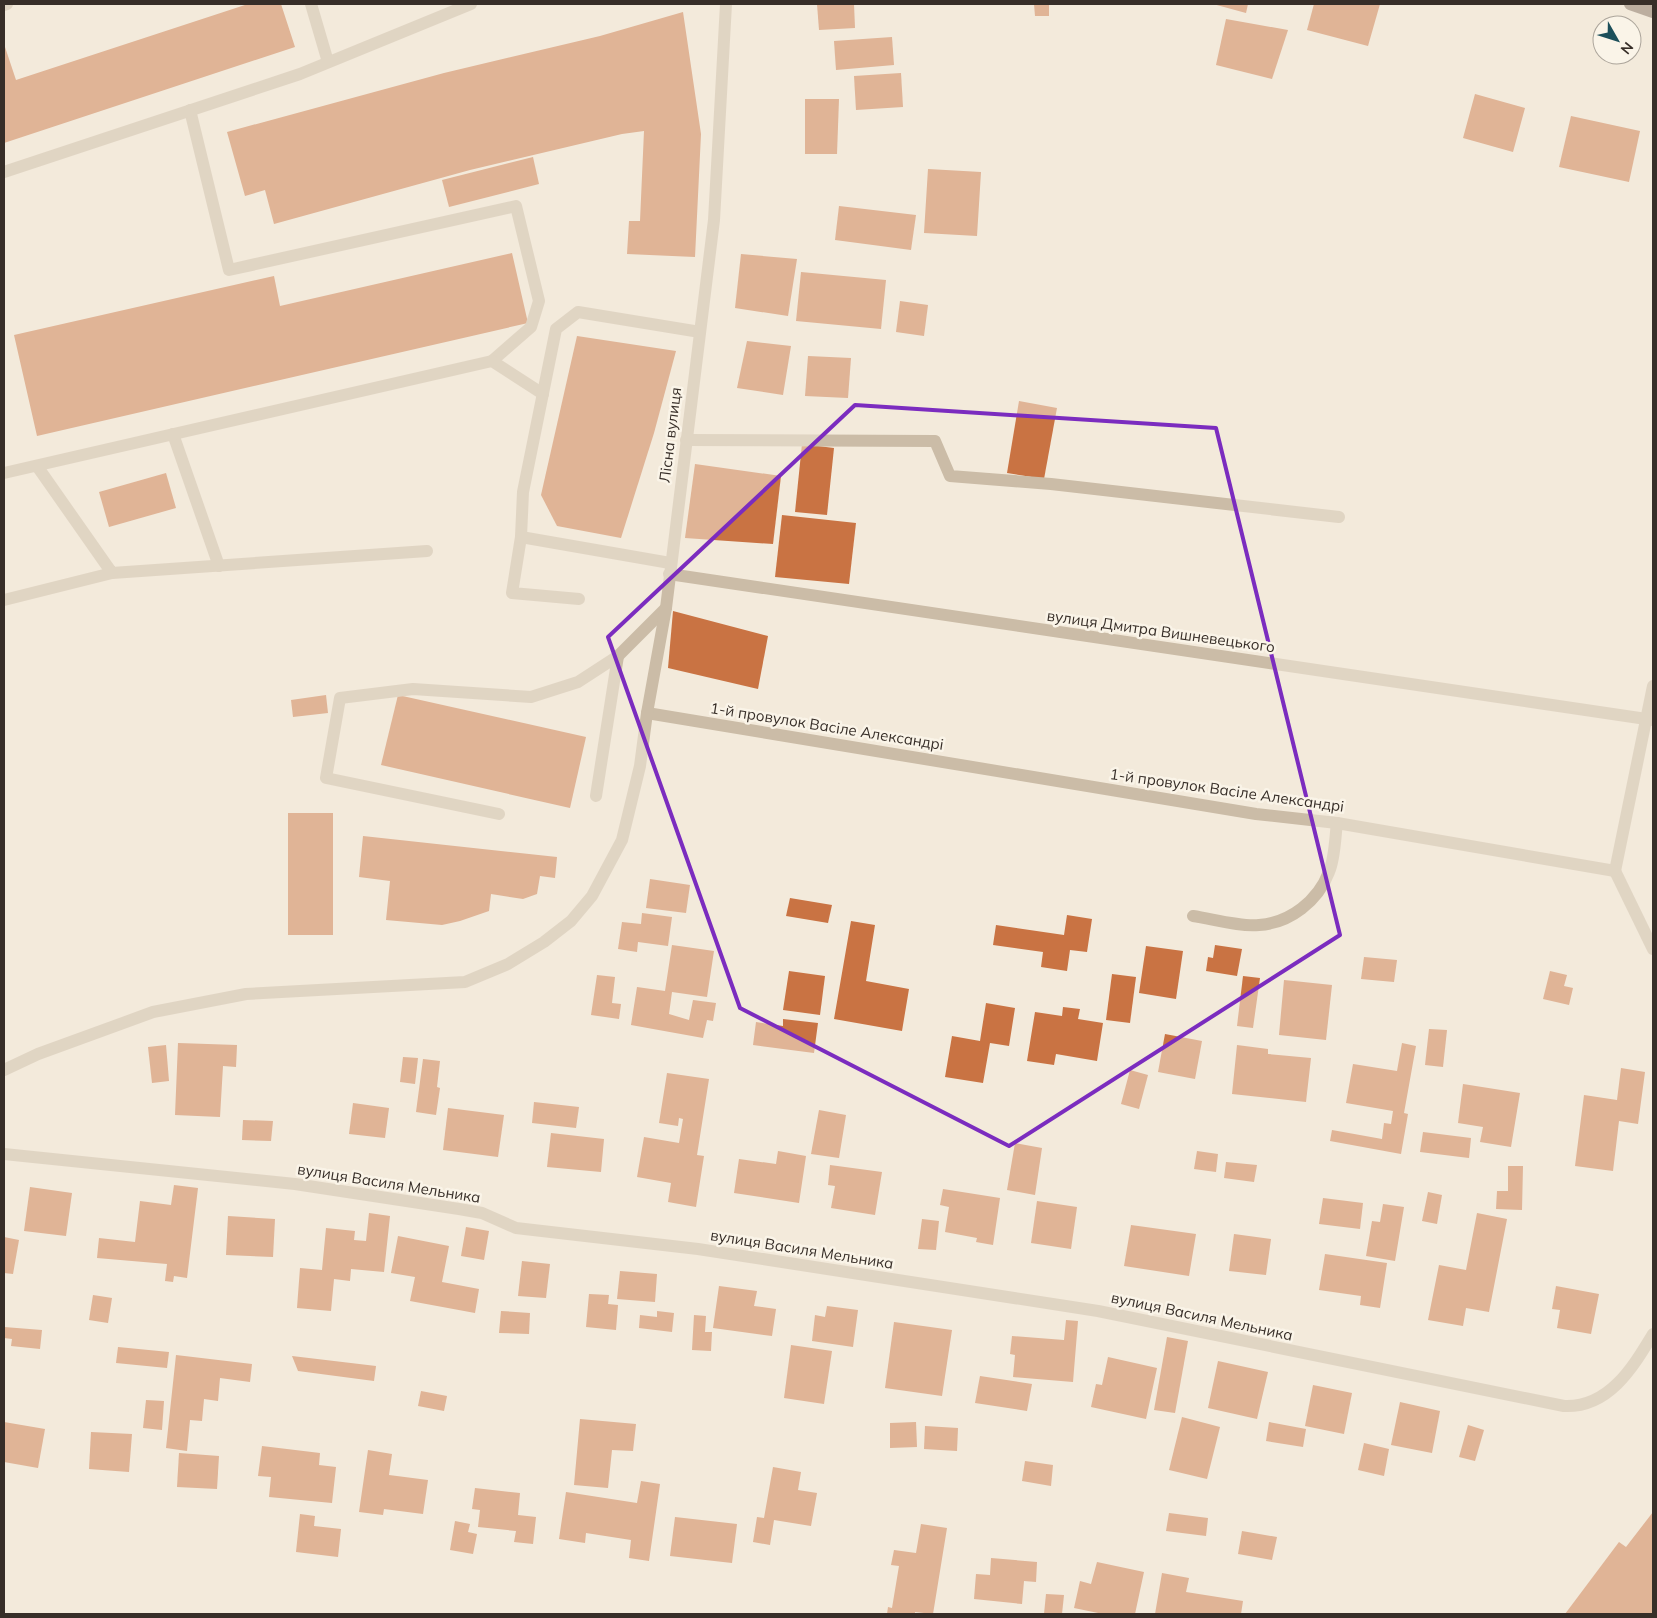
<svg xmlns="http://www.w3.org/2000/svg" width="1657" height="1618" font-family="Mulish,sans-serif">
<rect width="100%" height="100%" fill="#f3eadb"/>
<!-- building -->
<g fill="#c97343">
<path d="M248,4H281L295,47L4,143V44L16,80Z"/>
<path d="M817,4H854L855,28L819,30Z"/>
<path d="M1034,4H1049V16H1035Z"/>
<path d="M1213,4H1248L1246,13Z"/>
<path d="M1314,4H1380L1368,46L1307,30Z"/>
<path d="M683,12L701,134L695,257L627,254L629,221H640L644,131L622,134L470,170L274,224L265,190L245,196L227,132L444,73L600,36Z"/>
<path d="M1226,19L1288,30L1272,79L1216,65Z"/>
<path d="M892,37L894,65L836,70L834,41Z"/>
<path d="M901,73L903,107L856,110L854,76Z"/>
<path d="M1475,94L1525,108L1513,152L1463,138Z"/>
<path d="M805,99H839L837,154H805Z"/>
<path d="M1571,116L1640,131L1629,182L1559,167Z"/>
<path d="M533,157L539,184L449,207L442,180Z"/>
<path d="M928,169L981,172L977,236L924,233Z"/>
<path d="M839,206L916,215L911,250L835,240Z"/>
<path d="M512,253L528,323L37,436L14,335L274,276L280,306Z"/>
<path d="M741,254L797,259L788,316L735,308Z"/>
<path d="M801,272L886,280L881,329L796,321Z"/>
<path d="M900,301L928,305L924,336L896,332Z"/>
<path d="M577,336L676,351L654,433L621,538L557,526L541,495Z"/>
<path d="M747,341L791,346L783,395L737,388Z"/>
<path d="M808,356L851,358L848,398L805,396Z"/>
<path d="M1019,401L1057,408L1044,479L1007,473Z"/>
<path d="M802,444L834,448L827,515L795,512Z"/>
<path d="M695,464L781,476L773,544L685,538Z"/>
<path d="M166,473L176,508L109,527L99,492Z"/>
<path d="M782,515L856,523L849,584L775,577Z"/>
<path d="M673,611L768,636L758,689L668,668Z"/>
<path d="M326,695L328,713L293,717L291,700Z"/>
<path d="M398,695L586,737L570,808L381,765Z"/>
<rect x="288" y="813" width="45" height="122"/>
<path d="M363,836L557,857L555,878L540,876L537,894L523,899L491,894L489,911L460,921L442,925L386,920L390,881L359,877Z"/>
<path d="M650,879L690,885L686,913L646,908Z"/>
<path d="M790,898L832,905L828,923L786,916Z"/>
<path d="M642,913L672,917L668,946L638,942L637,952L618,949L622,922L641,924Z"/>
<path d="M1067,915L1092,919L1087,952L1070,950L1067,971L1041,967L1043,952L993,945L996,925L1064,935Z"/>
<path d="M851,921L875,925L866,981L909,989L902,1031L834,1019Z"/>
<path d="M672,945L714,951L707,997L672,992L669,1014L689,1020L693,1000L716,1003L713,1021L707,1020L703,1038L631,1025L637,987L665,991Z"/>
<path d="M1215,945L1242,949L1237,976L1206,971L1208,957L1213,958Z"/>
<path d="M1146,946L1183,951L1176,999L1139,993Z"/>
<path d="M1364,957L1397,960L1394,982L1361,979Z"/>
<path d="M789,971L825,976L820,1015L783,1010Z"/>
<path d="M1550,971L1567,975L1564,986L1573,988L1569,1005L1543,999Z"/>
<path d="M1112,974L1136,977L1130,1023L1106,1020Z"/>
<path d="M597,975L615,977L612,1003L621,1004L619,1019L591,1015Z"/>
<path d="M1243,976L1260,978L1253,1028L1237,1026Z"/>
<path d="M1284,980L1332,985L1326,1040L1279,1035Z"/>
<path d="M986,1003L1015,1008L1009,1046L990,1043L983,1083L945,1077L952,1036L980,1041Z"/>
<path d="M1063,1007L1080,1009L1078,1019L1103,1023L1097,1061L1056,1054L1054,1065L1027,1061L1035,1012L1062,1016Z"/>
<path d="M783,1019L818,1023L814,1053L753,1045L756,1022L783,1026Z"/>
<path d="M1429,1029L1447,1030L1443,1067L1425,1065Z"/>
<path d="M1165,1034L1202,1041L1195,1079L1158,1072Z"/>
<path d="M178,1043L237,1045L236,1067L223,1066L220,1117L175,1115Z"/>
<path d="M1402,1043L1416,1046L1404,1113L1408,1114L1401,1154L1330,1141L1332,1130L1382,1139L1384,1123L1391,1124L1393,1111L1346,1103L1353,1064L1397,1071Z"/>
<path d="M166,1045L169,1081L152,1083L148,1047Z"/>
<path d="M1237,1045L1268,1049V1054L1311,1058L1306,1102L1232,1094Z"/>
<path d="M403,1057L418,1058L415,1084L400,1082Z"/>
<path d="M423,1059L440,1061L437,1087L440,1088L436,1115L416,1112Z"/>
<path d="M1621,1068L1645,1072L1638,1124L1619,1121L1613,1171L1575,1166L1584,1095L1617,1100Z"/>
<path d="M1130,1070L1148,1075L1139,1109L1121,1104Z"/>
<path d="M667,1073L709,1079L697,1155L704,1156L696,1207L668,1202L671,1183L637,1177L644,1137L679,1143L683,1119L679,1118L678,1126L659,1123Z"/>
<path d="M1463,1084L1520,1093L1511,1147L1480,1142L1483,1127L1458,1123Z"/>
<path d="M534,1102L579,1107L576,1128L532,1123Z"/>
<path d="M353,1103L389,1108L385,1138L349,1134Z"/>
<path d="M448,1108L504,1115L498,1157L443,1150Z"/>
<path d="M819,1110L846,1115L839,1158L811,1154Z"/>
<path d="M243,1120L273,1121L271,1141L242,1140Z"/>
<path d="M1423,1132L1471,1138L1469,1158L1420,1152Z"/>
<path d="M551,1133L604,1139L601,1172L547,1167Z"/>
<path d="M1015,1143L1042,1148L1035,1195L1007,1190Z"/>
<path d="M778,1151L806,1156L799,1203L734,1193L739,1159L776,1164Z"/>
<path d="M1197,1151L1218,1154L1216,1172L1194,1169Z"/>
<path d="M1226,1162L1257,1165L1254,1182L1224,1178Z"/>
<path d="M830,1165L882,1172L875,1215L831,1208L835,1186L828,1185Z"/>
<path d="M1508,1166H1523L1522,1210L1496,1209L1497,1191H1508Z"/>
<path d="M174,1185L198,1188L187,1278L174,1276L173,1282L165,1281L167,1264L97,1258L99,1238L135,1242L140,1201L171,1205Z"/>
<path d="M30,1187L72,1193L66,1236L24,1231Z"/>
<path d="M943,1189L1000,1198L993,1245L976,1242L977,1238L945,1232L949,1207L940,1205Z"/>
<path d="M1428,1192L1442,1195L1437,1224L1422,1221Z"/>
<path d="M1323,1198L1363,1203L1360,1229L1319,1224Z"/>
<path d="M1037,1201L1077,1207L1071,1249L1031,1243Z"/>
<path d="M1383,1204L1404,1207L1395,1261L1366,1256L1372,1221L1380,1222Z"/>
<path d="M369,1213L390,1216L384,1272L351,1269L350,1281L334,1279L331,1311L297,1308L300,1268L322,1270L326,1228L355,1231L354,1240L366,1241Z"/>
<path d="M1477,1213L1507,1219L1489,1312L1466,1308L1463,1326L1428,1320L1439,1265L1466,1270Z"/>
<path d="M228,1216L275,1219L273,1257L226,1255Z"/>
<path d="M922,1219L939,1221L936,1250L918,1249Z"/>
<path d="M1131,1225L1196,1234L1189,1276L1124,1266Z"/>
<path d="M466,1227L489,1231L484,1260L461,1256Z"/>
<path d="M1234,1234L1271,1239L1266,1275L1229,1271Z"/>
<path d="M398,1236L449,1246L442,1282L479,1289L475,1313L410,1301L415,1277L391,1273Z"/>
<path d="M4,1237L19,1240L13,1274L4,1273Z"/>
<path d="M1325,1254L1387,1263L1380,1308L1360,1305L1361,1296L1319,1290Z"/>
<path d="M522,1261L550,1264L546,1298L518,1296Z"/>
<path d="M620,1271L657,1274L655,1302L617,1299Z"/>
<path d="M719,1286L757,1291L754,1306L776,1309L772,1336L713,1328Z"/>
<path d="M1556,1286L1599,1294L1591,1334L1557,1328L1560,1310L1552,1309Z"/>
<path d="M589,1294L609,1295L608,1304L618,1305L616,1330L586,1327Z"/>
<path d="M93,1295L112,1298L108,1323L89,1320Z"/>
<path d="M827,1306L858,1310L853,1347L812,1341L815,1315L825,1317Z"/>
<path d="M501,1311L530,1313L529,1334L499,1333Z"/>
<path d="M657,1311L674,1313L672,1332L639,1328L640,1315L657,1317Z"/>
<path d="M694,1315L706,1316L705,1332H712L711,1351L692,1350Z"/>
<path d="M1066,1320L1078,1321L1073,1382L1013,1377L1015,1355L1010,1354L1012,1336L1064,1340Z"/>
<path d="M894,1322L952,1330L942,1396L885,1388Z"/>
<path d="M4,1327L42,1330L40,1349L11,1346L12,1339L4,1338Z"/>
<path d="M1167,1337L1188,1341L1175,1413L1154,1410Z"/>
<path d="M791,1345L832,1351L824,1404L784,1398Z"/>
<path d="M118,1347L169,1352L167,1368L116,1363Z"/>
<path d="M176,1355L252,1364L250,1382L220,1378L218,1401L204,1399L202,1421L190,1420L187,1451L166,1448Z"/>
<path d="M292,1356L376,1366L374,1381L298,1371Z"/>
<path d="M1108,1357L1157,1368L1146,1419L1091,1407L1096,1384L1102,1385Z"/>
<path d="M1218,1361L1268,1372L1257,1419L1208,1408Z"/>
<path d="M980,1376L1032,1384L1027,1411L975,1403Z"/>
<path d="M1313,1385L1352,1393L1344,1434L1305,1426Z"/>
<path d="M421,1391L447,1396L444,1411L418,1406Z"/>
<path d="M146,1400L164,1401L162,1430L143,1428Z"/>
<path d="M1400,1402L1440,1411L1432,1453L1391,1445Z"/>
<path d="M1182,1417L1220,1427L1207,1479L1169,1470Z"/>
<path d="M580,1419L636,1424L633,1451L612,1450L608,1488L574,1485Z"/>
<path d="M4,1422L45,1429L38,1468L4,1462Z"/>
<path d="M916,1422L917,1447L890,1448V1423Z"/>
<path d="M1269,1422L1306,1429L1303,1447L1266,1441Z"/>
<path d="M1468,1425L1484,1430L1475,1461L1459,1457Z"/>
<path d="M925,1426L958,1428L957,1451L924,1449Z"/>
<path d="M91,1432L132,1434L129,1472L89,1469Z"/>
<path d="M1364,1443L1389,1449L1384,1476L1358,1470Z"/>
<path d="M262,1446L320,1453L319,1465L336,1467L332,1503L269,1497L271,1477L258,1476Z"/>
<path d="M368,1450L392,1454L389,1475L428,1480L423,1514L384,1509L383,1515L359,1512Z"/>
<path d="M179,1453L219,1456L217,1489L177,1487Z"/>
<path d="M1025,1461L1053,1465L1051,1486L1022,1481Z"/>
<path d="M773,1467L801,1472L798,1490L817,1493L811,1526L774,1520L770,1545L753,1542L757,1517L764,1518Z"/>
<path d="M641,1481L660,1484L649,1561L629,1558L631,1540L586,1533L585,1543L559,1539L566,1492L637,1503Z"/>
<path d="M475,1488L520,1493L518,1515L536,1517L533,1544L514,1542L516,1531L478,1527L480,1510L472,1509Z"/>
<path d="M1653,1512V1614H1565L1619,1542L1626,1547Z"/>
<path d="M1169,1513L1208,1518L1206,1536L1166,1531Z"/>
<path d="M300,1514L315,1516L314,1526L341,1529L338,1557L296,1552Z"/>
<path d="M675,1517L737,1524L732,1563L670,1556Z"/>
<path d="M455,1521L470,1524L468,1532L477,1534L473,1554L450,1550Z"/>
<path d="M921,1524L947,1528L933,1614L915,1612V1614H887L888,1607L892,1608L899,1566L891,1565L894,1550L916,1553Z"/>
<path d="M1242,1531L1277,1537L1272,1560L1238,1554Z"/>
<path d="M991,1558L1037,1562L1036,1582L1024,1581L1022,1604L974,1599L976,1574L990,1575Z"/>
<path d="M1097,1562L1144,1572L1135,1614H1103L1074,1608L1080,1581L1091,1584Z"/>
<path d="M1162,1573L1189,1578L1186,1592L1243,1601L1241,1614H1155Z"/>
<path d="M1046,1594L1064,1595L1062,1614H1044Z"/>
</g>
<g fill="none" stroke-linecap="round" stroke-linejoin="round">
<!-- minor -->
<g stroke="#cbbca7" stroke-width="12">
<path d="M311,4L328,62"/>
<path d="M4,5L7,4"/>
<path d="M190,110L229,270L516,206L539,301L531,327L492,361"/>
<path d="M4,172L300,74L471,4"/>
<path d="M173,434L219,566"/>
<path d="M686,440L935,441L950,476L1051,484L1339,517"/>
<path d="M37,466L112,573L427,551"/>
<path d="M4,473L492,361L543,394"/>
<path d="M521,537L512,593L579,599"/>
<path d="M670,563L521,537L523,492L556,329L578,312L700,332"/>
<path d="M669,574L1653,720"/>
<path d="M4,600L112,573"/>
<path d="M647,713L1256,814L1337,823L1615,871"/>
<path d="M596,796L618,656"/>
<path d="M499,814L326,778L340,698L413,689L531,697L578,682L618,656L666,608"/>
<path d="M1615,871L1653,686"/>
<path d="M1615,871L1653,949"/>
<path d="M1193,916C1213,919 1240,927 1259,925C1290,923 1318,901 1329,872C1335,858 1335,838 1337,823"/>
<path d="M4,1070L38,1054L153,1012L246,994L465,982L508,964L544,942L571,921L592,896L622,840L640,766L647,713L666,608L714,220L726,4"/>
<path d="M4,1154L295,1184L459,1209L482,1213L516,1228L698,1249L1098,1311L1564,1406C1609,1408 1633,1367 1653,1334"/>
</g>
<!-- major -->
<path stroke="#7a6758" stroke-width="12" d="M1630,4L1653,12"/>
</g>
<!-- marked area -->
<path d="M0 0H1657V1618H0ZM855,405L1216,428L1340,935L1009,1146L740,1008L608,637Z" fill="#f3eadb" fill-opacity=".55" fill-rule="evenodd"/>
<path fill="none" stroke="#7b2cbf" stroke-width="4" stroke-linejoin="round" d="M855,405L1216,428L1340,935L1009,1146L740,1008L608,637Z"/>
<g text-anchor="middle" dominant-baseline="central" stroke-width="5" stroke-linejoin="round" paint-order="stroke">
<!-- street labels -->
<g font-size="15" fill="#372e28" stroke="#faf4e8">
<text transform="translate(670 435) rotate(-83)">Лісна вулиця</text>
<text transform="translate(1161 631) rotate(8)">вулиця Дмитра Вишневецького</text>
<text transform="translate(827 726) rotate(9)">1-й провулок Васіле Александрі</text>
<text transform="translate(1227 790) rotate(8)">1-й провулок Васіле Александрі</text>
<text transform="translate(389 1183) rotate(9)">вулиця Василя Мельника</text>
<text transform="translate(802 1249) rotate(9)">вулиця Василя Мельника</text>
<text transform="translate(1202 1316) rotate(12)">вулиця Василя Мельника</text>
</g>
</g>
<!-- border -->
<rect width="1657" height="1618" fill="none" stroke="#372e28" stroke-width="10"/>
<!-- north arrow -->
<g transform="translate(1617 40) rotate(129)"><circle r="24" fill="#faf4e8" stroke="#aca59b"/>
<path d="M0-4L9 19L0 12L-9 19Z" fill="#1c4f5a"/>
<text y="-8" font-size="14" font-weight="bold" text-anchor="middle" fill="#372e28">N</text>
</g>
</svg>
